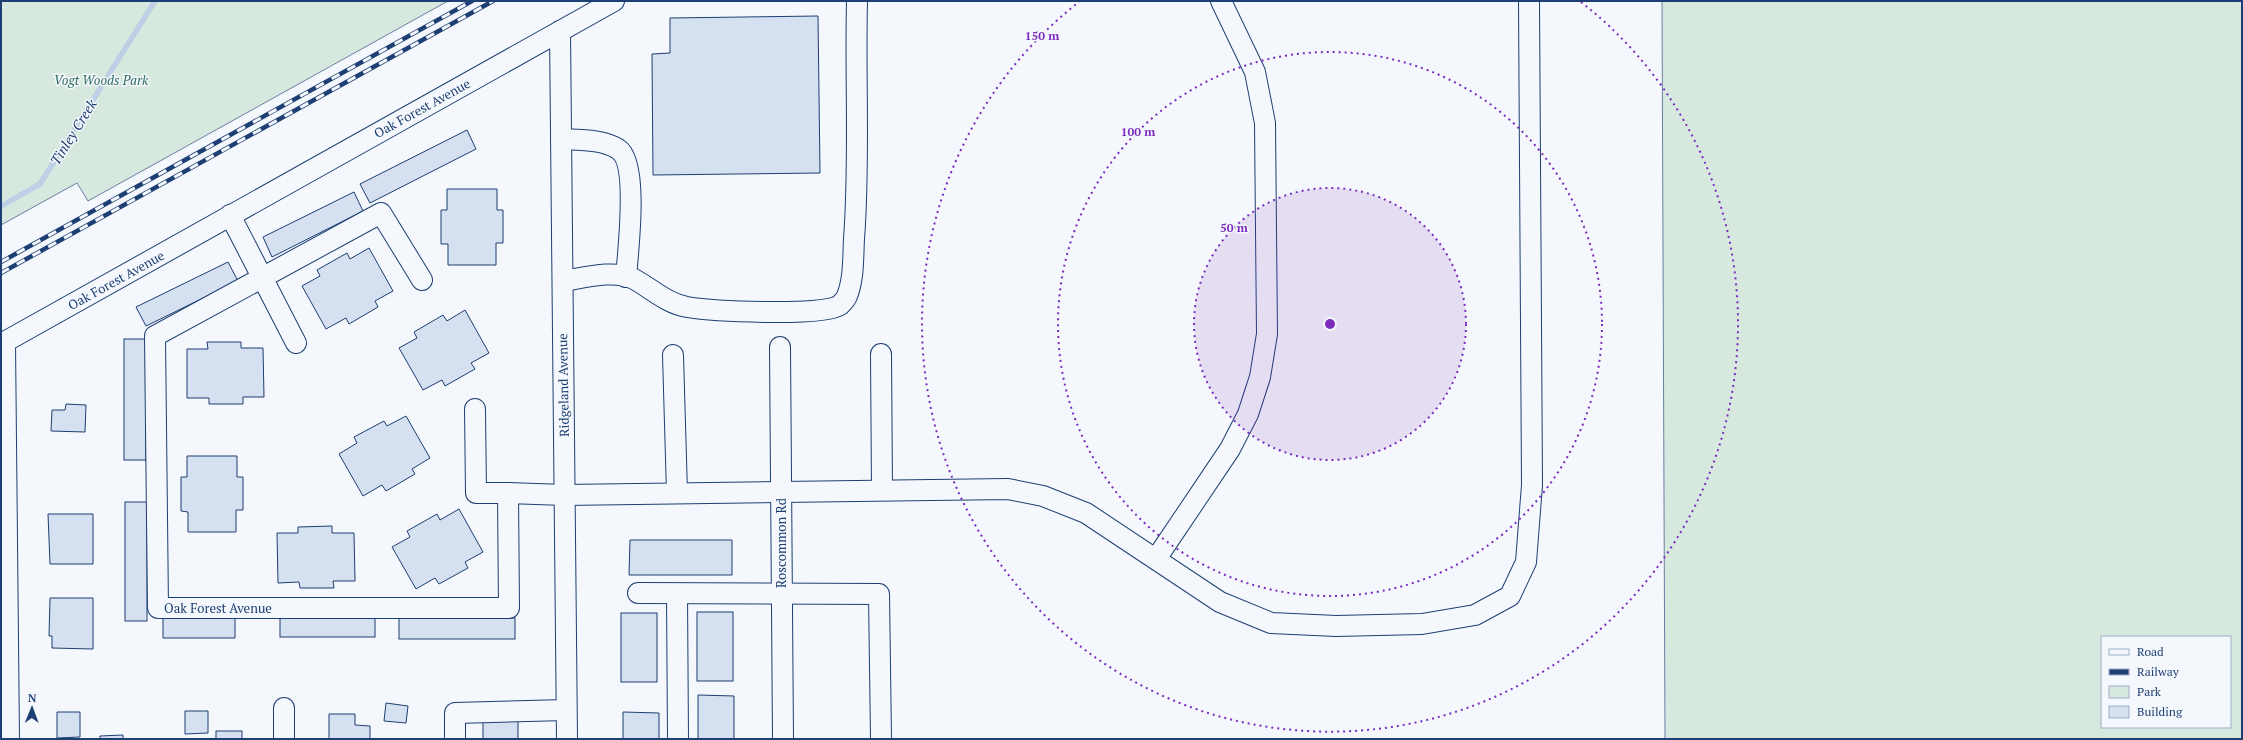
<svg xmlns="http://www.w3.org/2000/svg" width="2243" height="740" font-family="'PT Serif',serif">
<rect width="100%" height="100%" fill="#f4f7fb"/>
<!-- green -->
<g fill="#d7e8df" stroke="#687fa3" fill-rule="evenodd">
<path d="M1,1H448L88,201L77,183L1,225Z"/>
<path d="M1662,1H2242V739H1665ZM2102,637H2230V727H2102Z"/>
</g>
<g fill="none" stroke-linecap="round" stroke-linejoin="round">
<!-- stream -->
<path stroke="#bed0e5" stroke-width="5.5" d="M1,206L40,184L155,1"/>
</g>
<!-- building -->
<g fill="#d5e0f0" stroke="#1d3f73">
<path d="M818,16L820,173L653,175L652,54L670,53V18Z"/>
<path d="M467,130L476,149L370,203L360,184Z"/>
<path d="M447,189H497V210H503V243H496V265H448V244H441V210H447Z"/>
<path d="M354,192L363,211L272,257L263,237Z"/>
<path d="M369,248L393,291L375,301L378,307L349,324L346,318L326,329L302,286L320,276L317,270L347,253L350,259Z"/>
<path d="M228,262L238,281L146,326L136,307Z"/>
<path d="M465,310L489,353L471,363L475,369L445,386L442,380L423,390L399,348L417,338L414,332L443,315L447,321Z"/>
<rect x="124" y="339" width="22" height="121"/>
<path d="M207,342H241V348H263L264,397H243V404H209V398H187V349H208Z"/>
<path d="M66,404L86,405L85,432L51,431L52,410H65Z"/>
<path d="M406,416L430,458L412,469L415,474L386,491L382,485L363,496L339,454L357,443L354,437L384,421L387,426Z"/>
<path d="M187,456H237V477H243V510H236V532H188V512L181,511V477H187Z"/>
<rect x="125" y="502" width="22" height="119"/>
<path d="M459,509L483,552L465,562L468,568L439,584L435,578L416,589L392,547L410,537L407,531L437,514L440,520Z"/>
<path d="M48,514H93V564H50Z"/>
<path d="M332,526V533H354L355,581H333L334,588H300L299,582L278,583L277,533H298V527Z"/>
<path d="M630,540H732V575H629Z"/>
<path d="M50,598H93V649L52,648V636H49Z"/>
<rect x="697" y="612" width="36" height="69"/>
<rect x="621" y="613" width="36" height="69"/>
<path d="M235,617V638H163V618Z"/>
<rect x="280" y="618" width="95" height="19"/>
<rect x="399" y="618" width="116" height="21"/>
<path d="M698,695L734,696V739H698Z"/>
<path d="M386,703L408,706L406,723L384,721Z"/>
<path d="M185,711H208V733L185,734Z"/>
<path d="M57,712H80V737L57,738Z"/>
<path d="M623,712L659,713V739H623Z"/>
<path d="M329,714H355V725L370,726V739H329Z"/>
<rect x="483" y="716" width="35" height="23"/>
<rect x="216" y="731" width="26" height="8"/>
<path d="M123,735V739H100V736Z"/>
</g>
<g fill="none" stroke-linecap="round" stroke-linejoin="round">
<defs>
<g id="minor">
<path d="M560,31L567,739"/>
<path d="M561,139C579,140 603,139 618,149C639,162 628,252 626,277"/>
<path d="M230,215L296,343"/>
<path d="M422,280L381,213L155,336L158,608H509L508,493L564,495L1008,489L1043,496L1086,513L1220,602L1271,623L1336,626L1422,624L1475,615L1510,596L1526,562L1532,485L1529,1"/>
<path d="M563,281C583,278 614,269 634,279C652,289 666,303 687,307C711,311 823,317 840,305C842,303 846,299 847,296C854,279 853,257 854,239C860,160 855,80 857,1"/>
<path d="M5,342L9,739"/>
<path d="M1,344L614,1"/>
<path d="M780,347L783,739"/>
<path d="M881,354L882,490"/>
<path d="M673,355L677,493"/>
<path d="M475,409L476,493H508"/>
<path d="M1156,559L1230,449L1248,414L1260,377L1267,334L1265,123L1255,72L1221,1"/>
<path d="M638,593L879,594L881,739"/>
<path d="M677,594L678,739"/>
<path d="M284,708V739"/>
<path d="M455,739V713L566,710"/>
</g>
</defs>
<!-- minor casing -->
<use href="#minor" stroke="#1d3f73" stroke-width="22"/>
<!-- minor -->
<use href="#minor" stroke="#f4f7fb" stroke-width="20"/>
<defs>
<g id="rail">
<path d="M1,262L472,1"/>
<path d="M1,273L493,1"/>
</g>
</defs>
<!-- rail casing -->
<use href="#rail" stroke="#1d3f73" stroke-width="4.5"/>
<!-- rail -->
<use href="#rail" stroke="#f4f7fb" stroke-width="3" stroke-dasharray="9" stroke-linecap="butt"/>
</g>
<!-- distance rings -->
<circle cx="1330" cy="324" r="136" fill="#7b2cbf" fill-opacity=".12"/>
<g fill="none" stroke="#7b2cbf" stroke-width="2" stroke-dasharray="2 4">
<circle cx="1330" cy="324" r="136"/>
<circle cx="1330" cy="324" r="272"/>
<path d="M1581 2A408 408 0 1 1 1079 2"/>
</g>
<g text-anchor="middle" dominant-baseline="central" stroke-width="3" stroke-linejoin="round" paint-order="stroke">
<!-- park labels -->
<g font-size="13" font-style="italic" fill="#2c6c60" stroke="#f4f7fb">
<text x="101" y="80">Vogt Woods Park</text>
</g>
<!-- street labels -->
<g font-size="13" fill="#1d3f73" stroke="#f4f7fb">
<text transform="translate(422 108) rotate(-29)">Oak Forest Avenue</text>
<text transform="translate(116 280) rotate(-29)">Oak Forest Avenue</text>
<text transform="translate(563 385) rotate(-91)">Ridgeland Avenue</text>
<text transform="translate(781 543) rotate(-90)">Roscommon Rd</text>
<text x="218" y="608">Oak Forest Avenue</text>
</g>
<!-- water labels -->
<g font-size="14" font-style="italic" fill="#1d3f73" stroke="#f4f7fb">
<text transform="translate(73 132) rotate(-58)">Tinley Creek</text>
</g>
</g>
<circle cx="1330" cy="324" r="6" fill="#7b2cbf" stroke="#f4f7fb" stroke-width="2"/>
<g font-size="12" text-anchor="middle" font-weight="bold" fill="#7b2cbf" stroke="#f4f7fb" stroke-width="3" stroke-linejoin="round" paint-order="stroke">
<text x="1042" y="40">150 m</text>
<text x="1138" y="136">100 m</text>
<text x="1234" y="232">50 m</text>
</g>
<!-- border -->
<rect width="2243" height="740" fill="none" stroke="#1d3f73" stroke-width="4"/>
<!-- legend -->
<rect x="2101" y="636" width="130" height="92" fill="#f4f7fb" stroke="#9eadc5"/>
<rect x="2109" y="649" width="20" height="6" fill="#f4f7fb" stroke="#9eadc5"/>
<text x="2137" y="656" font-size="12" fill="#1d3f73">Road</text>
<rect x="2109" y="669" width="20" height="6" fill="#1d3f73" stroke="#9eadc5"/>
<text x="2137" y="676" font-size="12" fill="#1d3f73">Railway</text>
<rect x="2109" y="686" width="20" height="12" fill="#d7e8df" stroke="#9eadc5"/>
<text x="2137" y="696" font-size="12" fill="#1d3f73">Park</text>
<rect x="2109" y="706" width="20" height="12" fill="#d5e0f0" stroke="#9eadc5"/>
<text x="2137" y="716" font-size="12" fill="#1d3f73">Building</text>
<!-- north arrow -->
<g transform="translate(32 708) rotate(1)" stroke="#f4f7fb" stroke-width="3" paint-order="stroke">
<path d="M0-3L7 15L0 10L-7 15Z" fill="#1d3f73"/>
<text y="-6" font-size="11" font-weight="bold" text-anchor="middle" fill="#1d3f73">N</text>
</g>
</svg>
